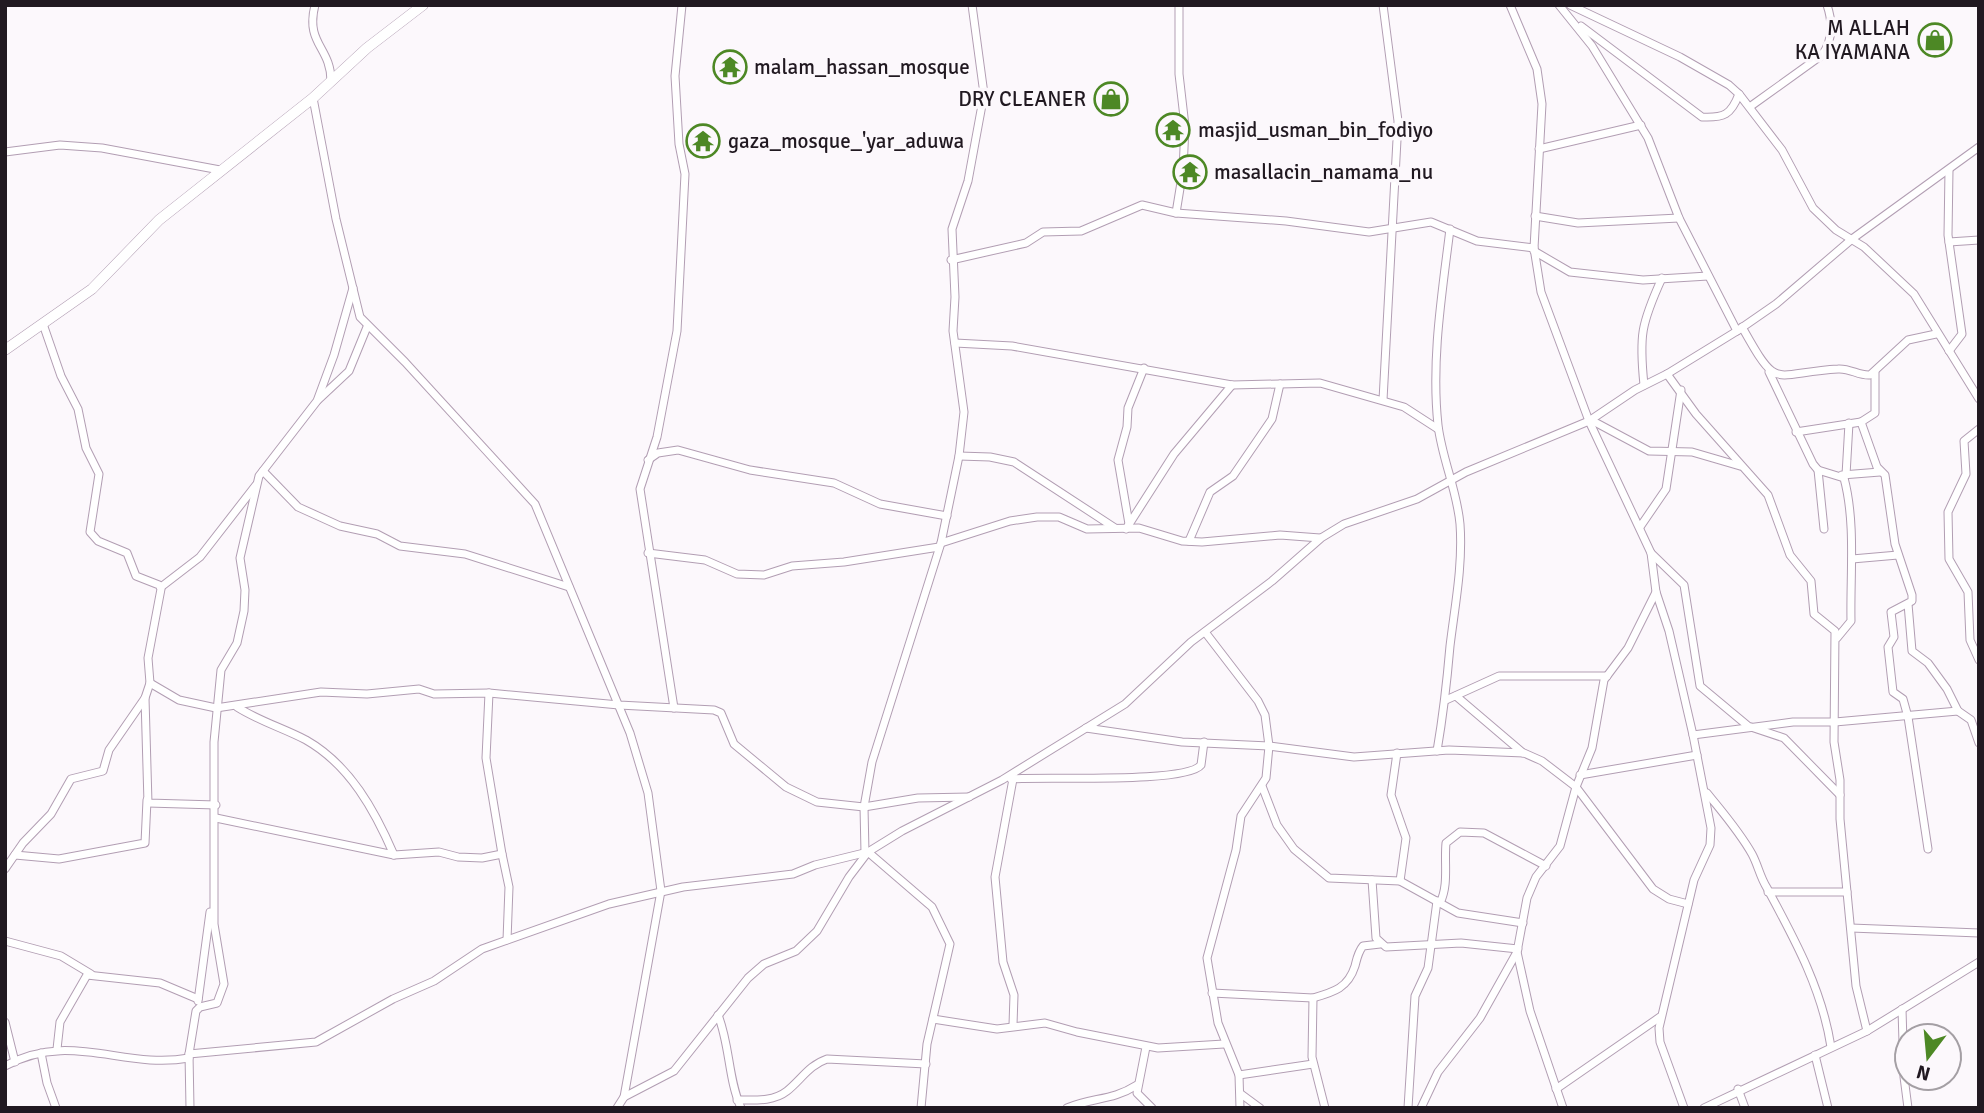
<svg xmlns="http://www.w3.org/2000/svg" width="1984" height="1113" font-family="Signika,sans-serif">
<rect width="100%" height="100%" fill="#fcf8fc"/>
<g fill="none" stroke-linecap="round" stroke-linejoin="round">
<defs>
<g id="street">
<path d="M315,5C305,44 331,47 331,81"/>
<path d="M1510,5L1537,69L1542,104L1534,248L1541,292L1589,421L1651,553L1656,592L1669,631L1693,735L1711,828L1710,845L1694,880L1659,1028L1660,1042L1684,1108"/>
<path d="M1559,5L1592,46L1648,138L1679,218L1737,331"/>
<path d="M1570,5L1680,57L1729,85L1739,94L1782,150L1813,208L1836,230L1864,247L1914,294L1979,399"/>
<path d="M1581,26L1702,117C1724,118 1731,115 1739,94"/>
<path d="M313,98L336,219L360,317L405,362L535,504L630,733L648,793L661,891L624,1097"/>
<path d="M1751,106L1822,55C1833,40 1833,23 1827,5"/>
<path d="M1539,149L1641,125"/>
<path d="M5,152L60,145L102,148L220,170"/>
<path d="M1949,170L1948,235L1962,334L1949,351"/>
<path d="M1176,213L1183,170L1185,126L1179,74V5"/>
<path d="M1535,216L1578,223L1679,218"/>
<path d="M1949,242L1979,240"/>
<path d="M1534,251L1570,272L1643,280L1708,276"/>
<path d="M951,260L1026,243L1043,232L1081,231L1142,205L1176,213L1286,221L1369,232L1431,222L1477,241L1534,248"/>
<path d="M1742,327C1779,393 1771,373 1838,369C1850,368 1859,376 1870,375L1908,340L1936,334"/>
<path d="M955,343L1012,346L1232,385L1320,383L1404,407L1438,429"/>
<path d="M1769,372L1813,464L1818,470L1844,478C1856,523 1850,575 1851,621L1837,638"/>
<path d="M1875,372V413L1861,422L1877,467L1885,475L1895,544L1912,595V601L1891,612L1894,637L1888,647L1893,692L1903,699L1908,717L1928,849"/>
<path d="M1667,374L1696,414L1768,495L1790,555L1811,581L1814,614L1835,631L1834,742L1840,780V819L1856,986L1867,1031"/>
<path d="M1644,385C1639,336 1641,324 1662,278"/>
<path d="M318,400L349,371L367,327"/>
<path d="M1383,400L1398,121L1383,5"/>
<path d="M1591,420L1649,451L1692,452L1740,466"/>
<path d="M1979,429L1964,441L1966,474L1948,512L1949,559L1968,592L1970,640L1979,660"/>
<path d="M1796,432L1861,422"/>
<path d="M959,456L990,457L1014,462L1115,528"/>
<path d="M648,460L658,453L678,450L750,470L834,483L880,504L947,516"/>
<path d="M1818,470L1824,529"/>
<path d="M263,471L298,507L340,526L377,534L400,546L465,554L569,587"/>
<path d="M1842,475L1880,472"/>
<path d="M1846,475L1849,423"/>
<path d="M1129,524L1118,460L1127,427L1128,408L1144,368"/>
<path d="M1640,527L1666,489L1681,390"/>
<path d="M1126,529L1174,454L1232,385"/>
<path d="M1189,541L1210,492L1233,476L1272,419L1280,384"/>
<path d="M941,543L1010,521L1037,517H1059L1087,529L1139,528L1182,541L1202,542L1280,535L1320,538"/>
<path d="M648,553L705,560L737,574L764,575L792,566L844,562L939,547"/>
<path d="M1651,553L1684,585L1700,686L1748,726L1784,738L1840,795"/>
<path d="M1852,559L1898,555"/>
<path d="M161,587L200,557L256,485"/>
<path d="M1908,604L1912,651L1928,663L1947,689L1958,711L1971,720L1979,743"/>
<path d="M1205,632L1258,701L1265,715L1269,746L1266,778L1241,816L1236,850L1207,958L1218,1023L1239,1075L1240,1108"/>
<path d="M150,683L179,700L216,708L321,692L367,694L419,689L434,694L489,693L619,705L714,710L721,713L734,744L786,787L817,802L864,807L918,798L969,797"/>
<path d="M489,693L486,758L502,854"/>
<path d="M1456,696L1523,753"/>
<path d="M145,698L148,803L216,805"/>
<path d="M1446,700L1499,676H1607"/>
<path d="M237,707C259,721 283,728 306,740C350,765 375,811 394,855"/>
<path d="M674,708L640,489L657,437L677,331L685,174L679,144L675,76L682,5"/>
<path d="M1086,728L1182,742L1269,746L1354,757L1449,750L1524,753L1542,761L1576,787L1653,889L1669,899L1688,904"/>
<path d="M1693,735L1793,722H1835L1958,711"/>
<path d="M1437,751C1443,716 1447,681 1450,646C1455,605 1463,565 1460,524C1457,490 1442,459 1438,425C1431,360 1442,294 1450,229"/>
<path d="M1397,753L1391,795L1406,838L1400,881"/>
<path d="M1580,775L1697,755"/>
<path d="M1011,779C1042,776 1186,784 1201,765L1204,742"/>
<path d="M1013,779L995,877L1003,962L1014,995L1013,1025"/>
<path d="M1262,786L1277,825L1294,849L1329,878L1400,881L1458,913L1523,923"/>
<path d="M1707,793C1723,813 1739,831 1752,854C1758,865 1760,877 1767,888C1795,940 1822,989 1831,1047"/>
<path d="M216,818L394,855L439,852L458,857L482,858L502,854L509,887L507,940"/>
<path d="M865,853L864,807L872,762L941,543L959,456L964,412L953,331L955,297L952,229L968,181L984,94L972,5"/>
<path d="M15,855L59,859L145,843L147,800"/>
<path d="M5,869L23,843L51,814L71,779L103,771L109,750L145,698L150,683L148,658L161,589L159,585L136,576L127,553L98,541L90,532L99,474L86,448L78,409L61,376L43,324"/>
<path d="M1372,880L1376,938L1386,947L1461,943L1518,949"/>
<path d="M1768,892H1847"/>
<path d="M1440,903C1449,885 1444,863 1446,843L1460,832L1484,833L1546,866"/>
<path d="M1851,928L1979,933"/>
<path d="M5,941L61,956L91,974"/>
<path d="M1517,952L1530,1011L1563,1108"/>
<path d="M1212,993L1313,998C1334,992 1348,988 1355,966C1357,958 1358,952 1363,946L1380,944"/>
<path d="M1313,998L1312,1057L1325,1108"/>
<path d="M198,1001L210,912"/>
<path d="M1902,1009L1904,1077L1908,1108"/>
<path d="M718,1015C730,1045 728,1079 741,1108"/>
<path d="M933,1019L997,1029L1045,1023L1077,1032L1158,1048L1224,1044"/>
<path d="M5,1022L15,1062"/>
<path d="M1146,1047L1137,1093L1152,1108"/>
<path d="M57,1049L60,1022L87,975L160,983L198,999"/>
<path d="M41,1053L47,1083L56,1108"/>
<path d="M189,1054L316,1042L393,999L434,981L482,949L609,904L683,887L793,874L815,865L868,852L932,907L950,944L927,1044L921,1108"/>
<path d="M1815,1055L1828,1108"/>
<path d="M5,1066C71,1030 123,1070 189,1058"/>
<path d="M1239,1075L1313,1064"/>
<path d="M1556,1089L1660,1017"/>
<path d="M1738,1089L1745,1108"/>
<path d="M1241,1094L1260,1108"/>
<path d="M737,1100C754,1100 773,1102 787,1091C801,1080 809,1065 827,1059L926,1064"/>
<path d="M190,1108L189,1054L196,1011L200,1007L217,1003L224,984L214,924V742L221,670L237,643L244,611L245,590L240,558L259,476L317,401L334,355L353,288"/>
<path d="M617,1108L624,1097L674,1071L748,978L764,964L796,951L817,931L849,877L868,852L902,831L1002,780L1125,704L1191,642L1272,581L1321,538L1344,524L1417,499L1466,472L1589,421L1635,390L1667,374L1737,331L1776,304L1852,239L1979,147"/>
<path d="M1067,1108C1093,1097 1112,1101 1137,1085"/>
<path d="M1408,1108L1415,996L1428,968L1437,901"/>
<path d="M1421,1108L1438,1072L1480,1018L1517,952L1527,898L1536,877L1560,846L1576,787L1592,748L1604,680L1628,648L1656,592"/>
<path d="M1704,1108L1867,1031L1979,962"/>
</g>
<path id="secondary" d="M5,350L92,289L159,220L313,98L367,48L423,5"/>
</defs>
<!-- street casing -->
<use href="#street" stroke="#b29eb3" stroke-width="9"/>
<!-- secondary casing -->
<use href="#secondary" stroke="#b29eb3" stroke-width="11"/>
<!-- street -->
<use href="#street" stroke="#fff" stroke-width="7"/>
<!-- secondary -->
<use href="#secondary" stroke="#fff" stroke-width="10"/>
</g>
<!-- icons -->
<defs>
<symbol id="shop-ring" viewBox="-11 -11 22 22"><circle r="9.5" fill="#fcf8fc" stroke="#4d8825" stroke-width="1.5"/><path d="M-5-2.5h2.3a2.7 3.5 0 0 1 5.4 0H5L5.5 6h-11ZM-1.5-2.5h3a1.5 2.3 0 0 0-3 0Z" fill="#4d8825"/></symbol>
<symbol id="temple-ring" viewBox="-11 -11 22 22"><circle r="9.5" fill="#fcf8fc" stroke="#4d8825" stroke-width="1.5"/><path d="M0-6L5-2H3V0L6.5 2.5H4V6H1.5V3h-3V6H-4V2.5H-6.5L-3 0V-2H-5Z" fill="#4d8825"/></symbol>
</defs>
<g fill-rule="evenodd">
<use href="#shop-ring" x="1916" y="21" width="38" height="38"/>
<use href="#temple-ring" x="711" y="48" width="38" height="38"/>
<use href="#shop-ring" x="1092" y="80" width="38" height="38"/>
<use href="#temple-ring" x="1154" y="111" width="38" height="38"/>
<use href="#temple-ring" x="684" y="122" width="38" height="38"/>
<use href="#temple-ring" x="1171" y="153" width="38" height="38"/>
</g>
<g text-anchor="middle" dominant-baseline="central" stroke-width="7" stroke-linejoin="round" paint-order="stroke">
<!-- poi labels -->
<g font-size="21" fill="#211921" stroke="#fcf8fc" text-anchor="start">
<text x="1910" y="28" text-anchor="end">M ALLAH<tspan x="1910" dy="24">KA IYAMANA</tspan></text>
<text x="754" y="67">malam_hassan_mosque</text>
<text x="1086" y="99" text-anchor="end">DRY CLEANER</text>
<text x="1198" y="130">masjid_usman_bin_fodiyo</text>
<text x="728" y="141">gaza_mosque_'yar_aduwa</text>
<text x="1214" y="172">masallacin_namama_nu</text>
</g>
</g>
<!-- border -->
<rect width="1984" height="1113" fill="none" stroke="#211921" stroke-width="14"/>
<!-- north arrow -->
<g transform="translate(1928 1057) rotate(196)"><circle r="33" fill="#fcf8fc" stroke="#a49fa4" stroke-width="2"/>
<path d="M0-5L12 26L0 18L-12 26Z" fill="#4d8825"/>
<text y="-10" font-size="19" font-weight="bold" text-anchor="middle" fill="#211921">N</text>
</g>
</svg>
